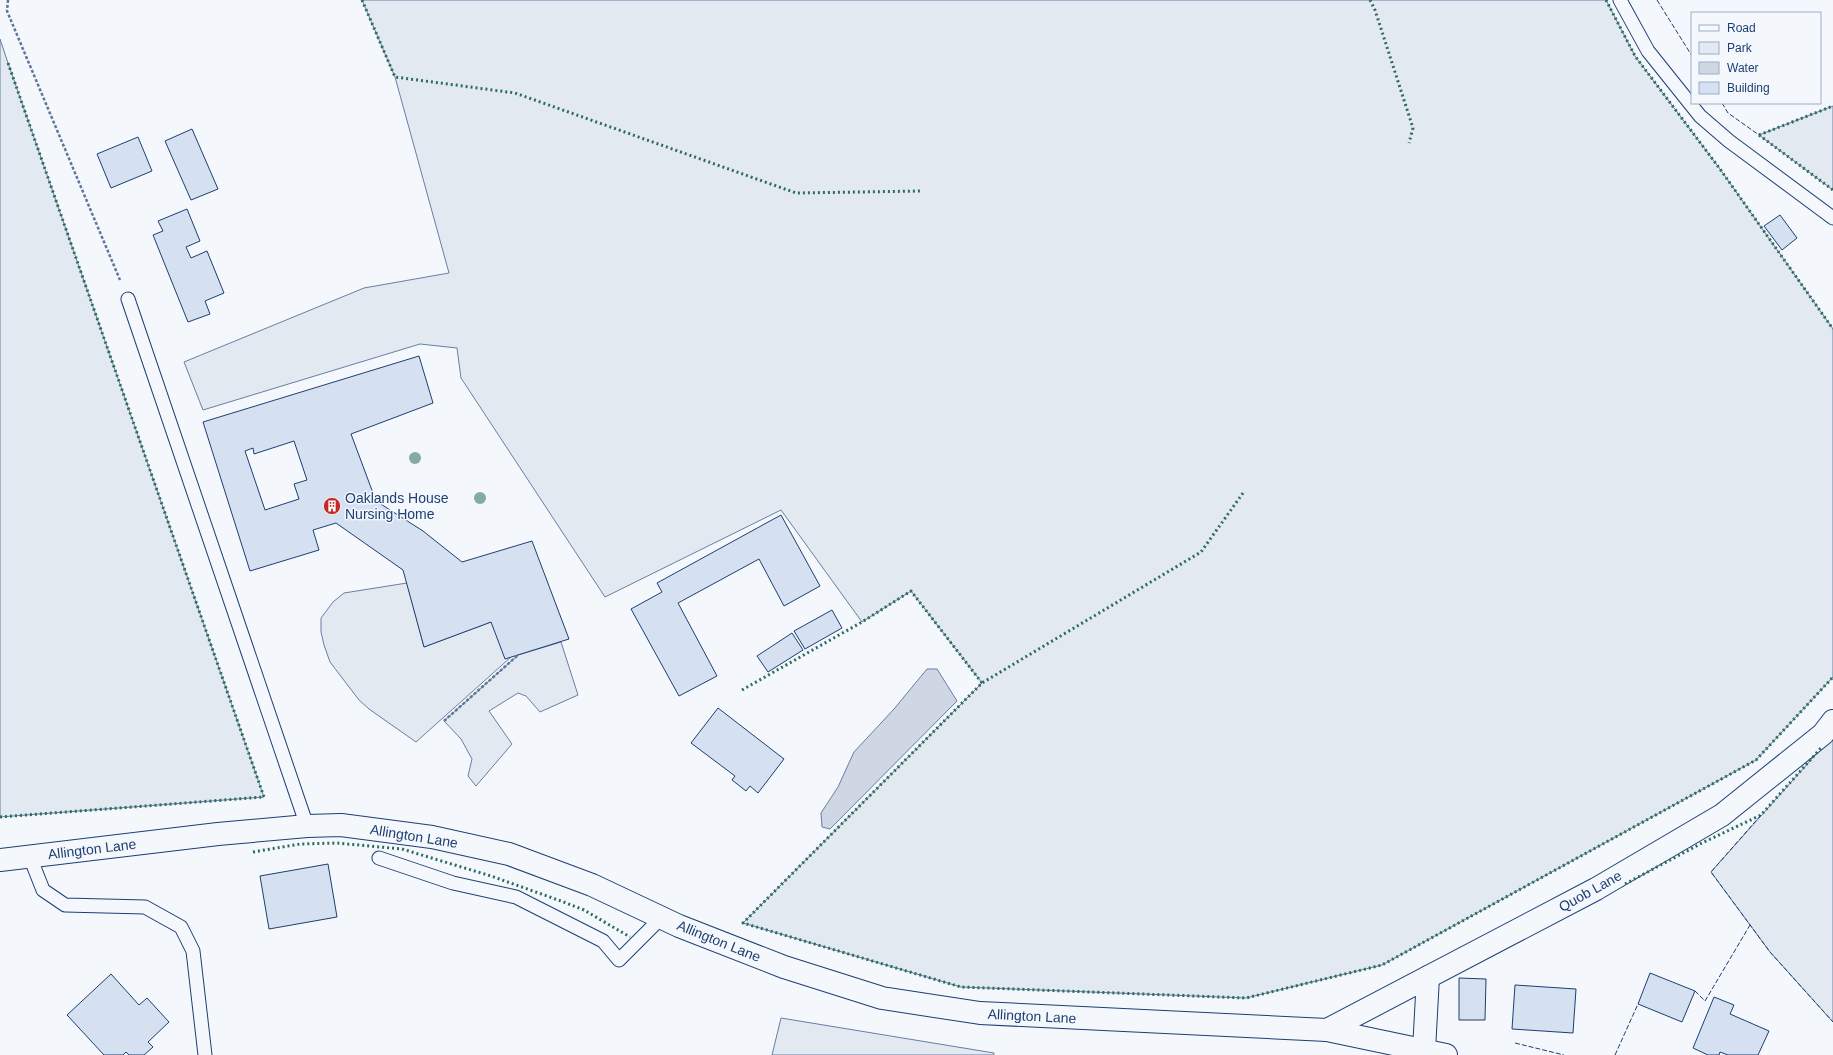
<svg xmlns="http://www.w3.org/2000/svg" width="1833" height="1055" font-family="Helvetica,sans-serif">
<rect width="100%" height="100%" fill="#f4f7fb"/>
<!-- green -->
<g fill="#e3e9f0" stroke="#687fa3">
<path d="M362,0H1606L1635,56L1720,169L1833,329V677L1756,760L1382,965L1246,998L961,987L743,923L982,683L911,591L862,622L781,510L605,597L461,378L457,348L420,344L203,410L184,362L364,288L449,273L395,77Z"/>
<path d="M0,39L8,63L264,797L0,817Z"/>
<path d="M1833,106V190L1759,135Z"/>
<path d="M407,583L424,647L491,622L511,657L416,742L369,709L359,700L330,662L324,645L321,632V618L333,602L344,593Z"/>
<path d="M561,642L578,695L540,712L526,696L518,693L489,711L512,744L476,786L468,776L472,759L461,739L444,721L518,655Z"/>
<path d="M1833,735V1022L1770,952L1711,872Z"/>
<path d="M781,1018L994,1053V1055H772Z"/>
</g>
<!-- water -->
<path fill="#cfd7e4" stroke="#687fa3" d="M927,669H937L957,701L830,829L822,827L821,813L838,787L854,752L894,709Z"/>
<!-- building -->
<g fill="#d5e0f0" stroke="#1d3f73" fill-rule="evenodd">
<path d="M192,129L218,189L191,200L165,141Z"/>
<path d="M138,137L152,171L111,188L97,154Z"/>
<path d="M187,209L200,241L186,247L191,258L207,251L224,293L205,301L210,314L188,322L153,235L163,231L158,221Z"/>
<path d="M1780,215L1797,238L1782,250L1764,226Z"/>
<path d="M419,356L433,403L351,434L376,501L423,531L462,562L532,541L569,639L505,659L491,622L424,647L403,570L336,523L313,530L319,550L250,571L203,422ZM294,441L307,480L294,484L299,499L265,510L245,451L253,448L254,454Z"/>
<path d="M781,515L820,586L784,606L759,559L678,603L717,676L679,696L631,609L662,592L657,583Z"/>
<path d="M832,610L842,628L805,649L794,631Z"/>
<path d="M792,633L803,650L768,672L757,656Z"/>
<path d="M718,708L784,759L758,793L750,786L746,791L732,780L735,776L691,743Z"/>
<path d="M328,864L337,917L269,929L260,876Z"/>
<path d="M1650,973L1695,991L1682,1022L1638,1004Z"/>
<path d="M111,974L139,1005L147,998L169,1022L148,1042L153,1047L144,1055H129L126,1052L123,1055H104L67,1015Z"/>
<path d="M1459,978L1486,979L1485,1020H1459Z"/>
<path d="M1515,985L1576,989L1573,1033L1512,1029Z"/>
<path d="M1714,997L1734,1005L1730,1014L1769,1031L1758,1055H1728L1720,1052L1719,1055H1708L1693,1048Z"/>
</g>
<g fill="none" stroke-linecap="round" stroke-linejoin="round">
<defs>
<g id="lane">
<path d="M1620,0L1648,51L1700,116L1729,141L1833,218"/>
<path d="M128,299L307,826"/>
<path d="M30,857L43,890L65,905L145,907L181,927L193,951L205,1055"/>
<path d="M379,858L453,883L516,897L603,941L619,960L661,918"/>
</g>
<g id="secondary">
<path d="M0,860L218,834L307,826L341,825L432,837L509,854L592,885L679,926L784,967L882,998L980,1013L1327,1030L1446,1055"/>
<path d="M1327,1030L1596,889L1722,815L1823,734L1833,721"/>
<path d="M1424,1050L1428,977"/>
</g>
</defs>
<!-- lane casing -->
<use href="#lane" stroke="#1d3f73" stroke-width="15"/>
<!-- secondary casing -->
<use href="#secondary" stroke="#1d3f73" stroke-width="24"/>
<!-- path -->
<g stroke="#5e769c" stroke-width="2.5" stroke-dasharray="3 2" stroke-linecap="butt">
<path d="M8,0L7,11L120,280"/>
<path d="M444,721L518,655"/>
</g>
<!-- lane -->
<use href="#lane" stroke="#f4f7fb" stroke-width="13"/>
<!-- secondary -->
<use href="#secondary" stroke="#f4f7fb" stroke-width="22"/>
<!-- hedge -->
<g stroke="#2c6c60" stroke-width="3" stroke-dasharray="2 3" stroke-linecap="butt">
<path d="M362,0L395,77L515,93L796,193L922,191"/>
<path d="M1370,0L1375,10L1413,128L1409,143"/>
<path d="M1606,0L1635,56L1720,169L1833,329"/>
<path d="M1759,135L1833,190"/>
<path d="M1759,135L1833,106"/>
<path d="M1243,493L1201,552L982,683L743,923L961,987L1246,998L1382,965L1756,760L1833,677"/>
<path d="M742,690L862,622L911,591L982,683"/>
<path d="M0,817L264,797L8,63"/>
<path d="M253,852L300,844L337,843L402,849L491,876L561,901L584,910L630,937"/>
<path d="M1625,884L1702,843L1761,815L1821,748"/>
</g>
<!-- fence -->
<g stroke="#1d3f73" stroke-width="1" stroke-dasharray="5 2" stroke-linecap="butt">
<path d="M1657,0L1692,56"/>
<path d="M1722,103L1728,113L1759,135"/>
<path d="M1761,815L1711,872L1770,952L1833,1022"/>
<path d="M1695,991L1705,1001L1750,925"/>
<path d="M1515,1043L1564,1055"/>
<path d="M1615,1055L1638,1004"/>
</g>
</g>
<!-- trees -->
<g fill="#86aba6">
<circle cx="415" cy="458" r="6"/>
<circle cx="480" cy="498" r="6"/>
</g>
<!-- icons -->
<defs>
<symbol id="building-disc" viewBox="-11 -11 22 22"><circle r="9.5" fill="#c62828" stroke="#f4f7fb"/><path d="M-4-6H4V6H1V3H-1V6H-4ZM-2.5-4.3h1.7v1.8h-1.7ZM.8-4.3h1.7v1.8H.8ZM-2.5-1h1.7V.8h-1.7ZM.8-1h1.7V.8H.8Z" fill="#fff"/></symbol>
</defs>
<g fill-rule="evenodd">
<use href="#building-disc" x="322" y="496" width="20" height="20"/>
</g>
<g text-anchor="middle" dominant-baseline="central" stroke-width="3" stroke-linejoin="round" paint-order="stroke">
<!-- poi labels -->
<g font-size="14" fill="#1d3f73" stroke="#f4f7fb" text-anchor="start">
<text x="345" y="498">Oaklands House<tspan x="345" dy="16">Nursing Home</tspan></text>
</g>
<!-- street labels -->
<g font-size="14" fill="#1d3f73" stroke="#f4f7fb">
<text transform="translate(414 836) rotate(9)">Allington Lane</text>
<text transform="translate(92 849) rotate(-7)">Allington Lane</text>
<text transform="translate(1590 891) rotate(-29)">Quob Lane</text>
<text transform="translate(719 941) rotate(22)">Allington Lane</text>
<text transform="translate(1032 1016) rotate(3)">Allington Lane</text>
</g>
</g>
<!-- legend -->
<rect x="1691" y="12" width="130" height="92" fill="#f4f7fb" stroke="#9eadc5"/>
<rect x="1699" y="25" width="20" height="6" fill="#f4f7fb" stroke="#9eadc5"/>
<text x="1727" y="32" font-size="12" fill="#1d3f73">Road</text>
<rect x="1699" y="42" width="20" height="12" fill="#e3e9f0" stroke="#9eadc5"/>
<text x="1727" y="52" font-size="12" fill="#1d3f73">Park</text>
<rect x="1699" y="62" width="20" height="12" fill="#cfd7e4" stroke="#9eadc5"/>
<text x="1727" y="72" font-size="12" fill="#1d3f73">Water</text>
<rect x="1699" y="82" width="20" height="12" fill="#d5e0f0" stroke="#9eadc5"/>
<text x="1727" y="92" font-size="12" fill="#1d3f73">Building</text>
</svg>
